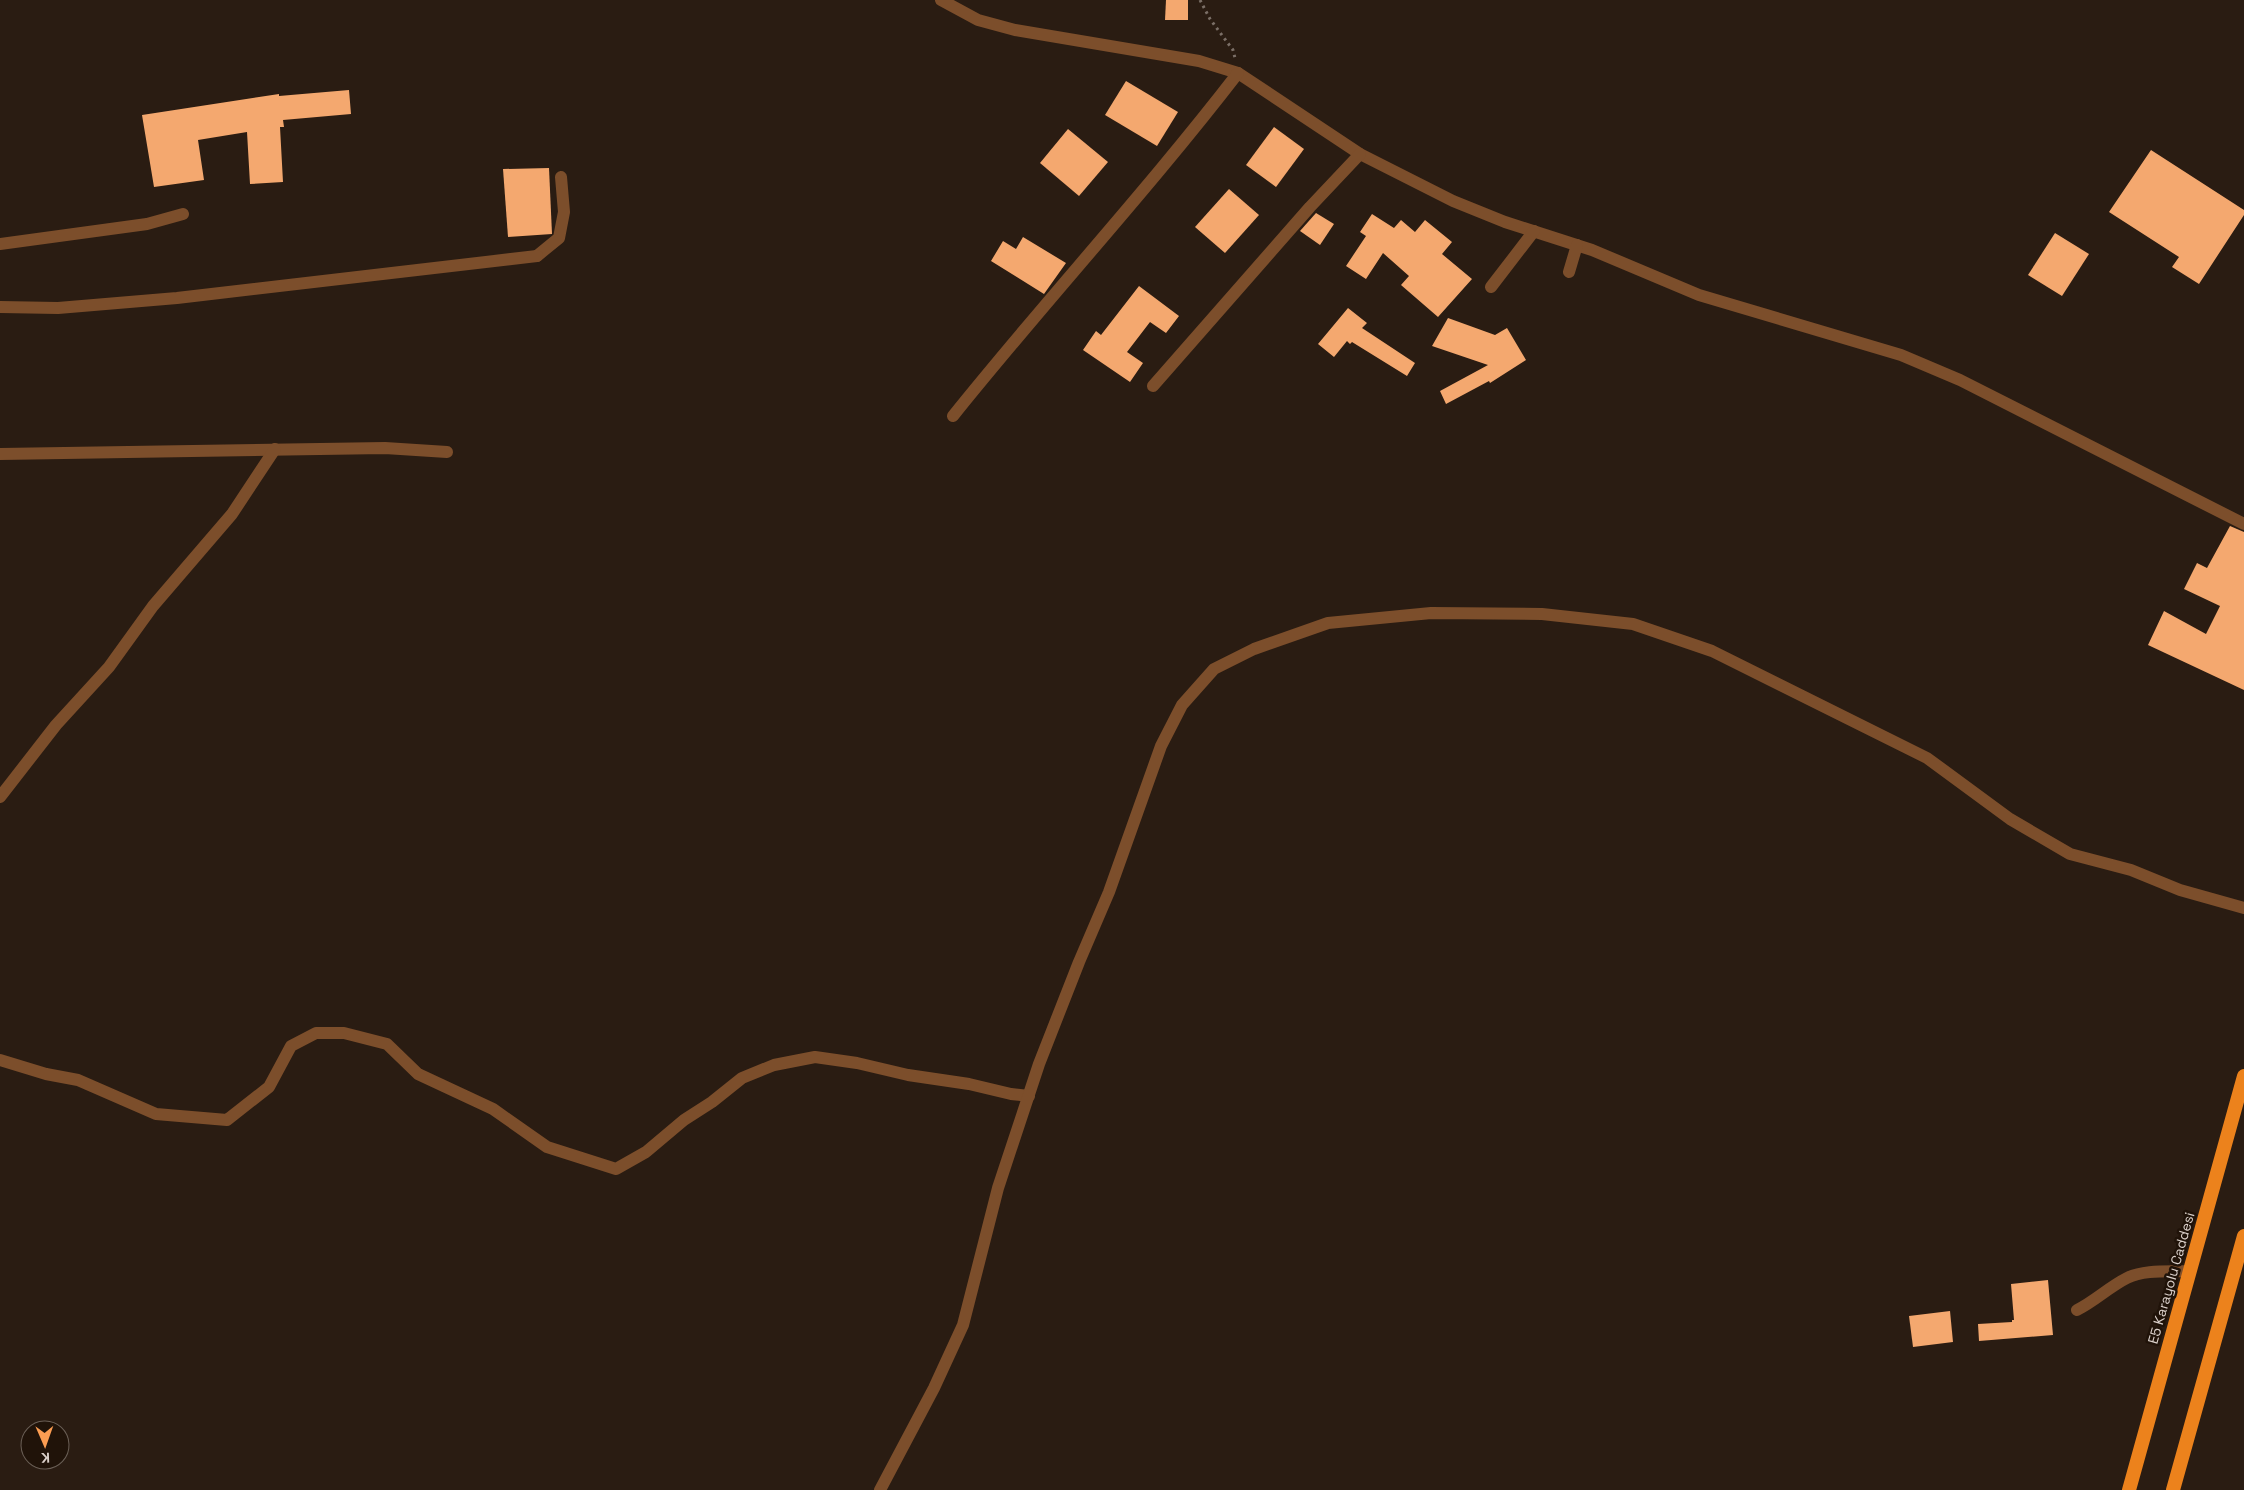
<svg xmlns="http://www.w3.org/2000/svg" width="2244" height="1490" font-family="'Space Grotesk',sans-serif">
<rect width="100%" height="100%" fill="#2a1c12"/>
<!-- building -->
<g fill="#f4a86f">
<path d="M1166,0H1188V20H1165Z"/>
<path d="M1126,81L1178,112L1157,146L1105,115Z"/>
<path d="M349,90L351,114L283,120L284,127H280L283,182L250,184L247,132L198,140L204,180L154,187L142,115L279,94V96Z"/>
<path d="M1274,127L1304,149L1276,187L1246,165Z"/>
<path d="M1068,129L1108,162L1079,196L1040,163Z"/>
<path d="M2151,150L2244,210V215L2199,284L2172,267L2179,257L2109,212Z"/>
<path d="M549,168L552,234L508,237L503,169Z"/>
<path d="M1229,189L1259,215L1225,253L1195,227Z"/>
<path d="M1316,213L1334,224L1320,245L1300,231Z"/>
<path d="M1372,214L1394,228L1401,220L1415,232L1425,220L1452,242L1442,254L1472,279L1438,317L1401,285L1409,276L1383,253L1366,279L1346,266L1366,236L1360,232Z"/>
<path d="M2055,233L2089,254L2062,296L2028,275Z"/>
<path d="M1023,237L1066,263L1044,294L991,261L1003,241L1016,249Z"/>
<path d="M1139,286L1179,316L1166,333L1150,322L1127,352L1143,363L1130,382L1083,350L1096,331L1101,335Z"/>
<path d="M1348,308L1367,323L1362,328L1415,363L1407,376L1352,342L1350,344L1347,341L1334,357L1318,344Z"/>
<path d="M1448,318L1495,335L1507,328L1526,360L1490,383L1489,381L1446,404L1440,391L1488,365L1432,346Z"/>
<path d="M2230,526L2244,532V690L2148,645L2164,611L2206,634L2220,606L2184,589L2197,563L2207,568Z"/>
<path d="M2048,1280L2053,1335L1979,1341L1978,1324L2012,1322V1320H2014L2011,1284Z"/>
<path d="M1950,1311L1953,1342L1913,1347L1909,1316Z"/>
</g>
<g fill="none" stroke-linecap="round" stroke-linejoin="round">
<!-- path -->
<path stroke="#7b6f67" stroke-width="3" stroke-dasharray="2.5 4" stroke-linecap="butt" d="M1200,0L1210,19L1233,50L1235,58"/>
<!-- minor -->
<g stroke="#7c4e2b" stroke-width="12">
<path d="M941,0L978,20L1015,30L1199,61L1238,73L1360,154L1453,201L1505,222L1592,250L1699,295L1901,355L1960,380L2244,524"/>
<path d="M0,244L147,224L183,214"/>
<path d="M537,256L559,238L564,212L561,177"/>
<path d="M1569,272L1577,245"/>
<path d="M1491,287L1534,231"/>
<path d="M1153,386L1310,207L1360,154"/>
<path d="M953,416C1046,300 1147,191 1238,73"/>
<path d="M0,454L385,448L447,452"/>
<path d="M0,797L56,725L109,667L153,606L232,514L275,449"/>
<path d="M2077,1310C2095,1301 2109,1287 2127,1278C2145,1269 2170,1272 2190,1271"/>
</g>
<!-- tertiary -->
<g stroke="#7c4e2b" stroke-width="12">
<path d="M0,307L58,308L177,298L537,256"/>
<path d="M0,1060L46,1074L78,1080L156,1114L227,1120L269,1087L291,1046L316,1033H344L387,1044L418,1074L493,1109L547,1147L616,1169L646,1152L684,1120L712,1102L742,1078L774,1065L815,1057L857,1063L908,1075L969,1084L1011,1094L1029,1096"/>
<path d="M880,1490L934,1388L963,1325L998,1188L1039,1064L1079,962L1109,892L1161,746L1182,705L1214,669L1254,649L1328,623L1431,613L1542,614L1633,624L1712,651L1927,758L2010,819L2070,854L2131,870L2180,890L2244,908"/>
</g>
<!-- trunk -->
<g stroke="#ec821c" stroke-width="14">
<path d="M2129,1490L2244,1076"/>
<path d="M2173,1490L2244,1236"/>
</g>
</g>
<g text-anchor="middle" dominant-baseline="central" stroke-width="5" stroke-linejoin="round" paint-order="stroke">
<!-- street labels -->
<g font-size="14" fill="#dad0ca" stroke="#201309">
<text transform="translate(2171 1278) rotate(-74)">E5 Karayolu Caddesi</text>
</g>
</g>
<!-- north arrow -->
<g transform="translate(45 1445) rotate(178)"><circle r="24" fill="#201309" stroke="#6a5f56"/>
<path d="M0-4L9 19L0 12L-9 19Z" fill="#fc9d52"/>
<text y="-8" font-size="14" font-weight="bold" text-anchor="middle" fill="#dad0ca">K</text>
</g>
</svg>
